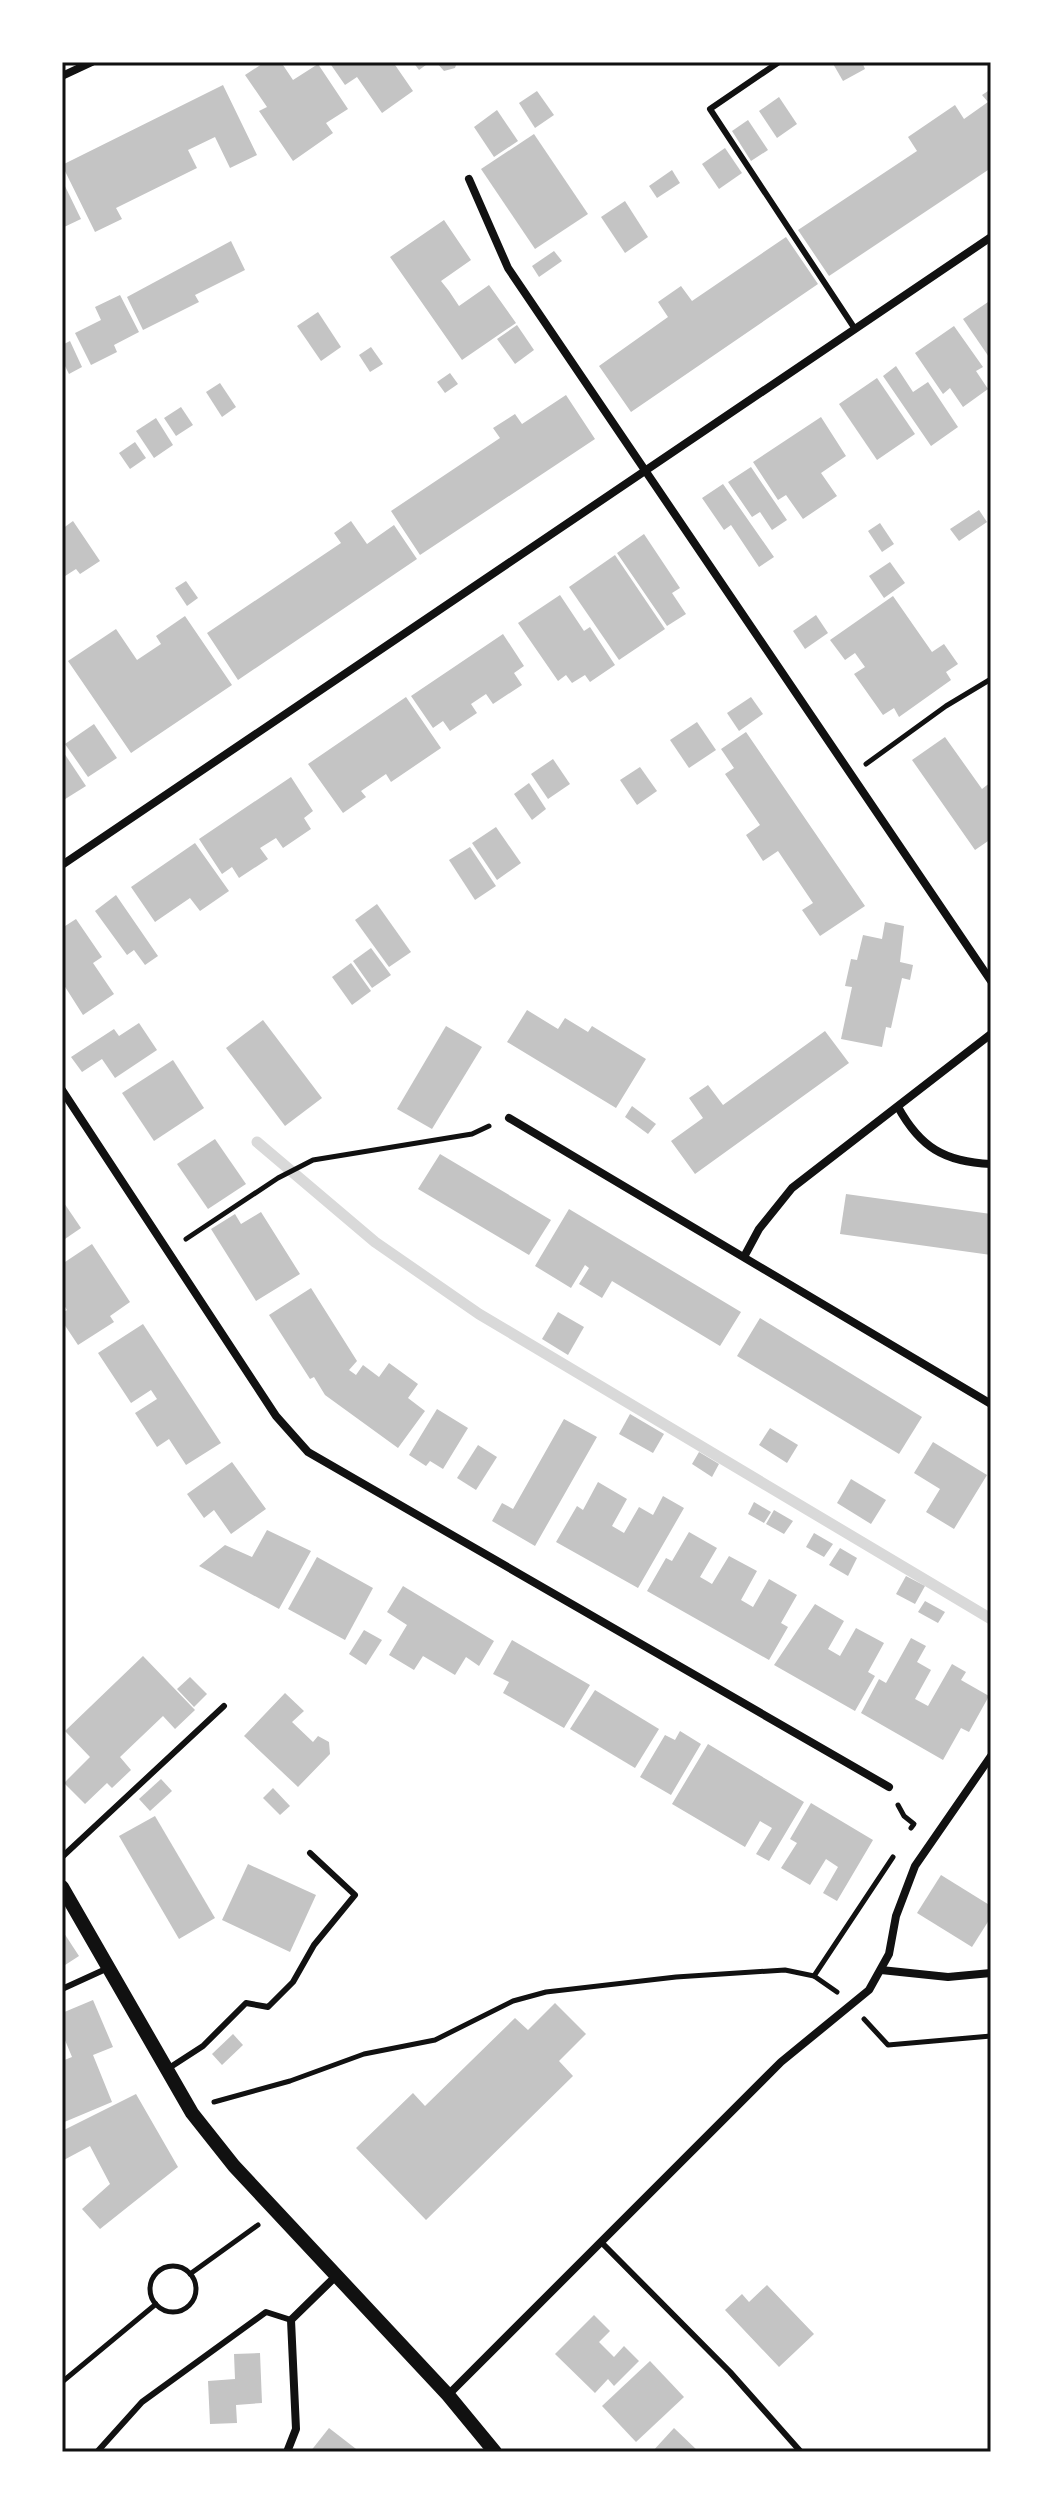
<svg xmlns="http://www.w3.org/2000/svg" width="1053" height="2514" font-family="'Roboto Condensed',sans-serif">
<rect width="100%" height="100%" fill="#fff"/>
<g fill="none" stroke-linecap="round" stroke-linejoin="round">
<!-- stream -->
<path stroke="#d9d9d9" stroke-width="11" d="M257,1142L375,1242L479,1314L991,1619"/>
</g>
<!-- building -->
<g fill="#c4c4c4">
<path d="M265,62H281L293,80L318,64L348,109L326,123L333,133L293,161L259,111L267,107L245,75Z"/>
<path d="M329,62H393L413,91L382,113L357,77L345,85Z"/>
<path d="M413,62H430L419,70Z"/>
<path d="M436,62H457L455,68L444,71Z"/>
<path d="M832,62H862L865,69L843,81Z"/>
<path d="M223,85L257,155L230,168L215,137L188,150L197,168L116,208L122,219L95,232L62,165Z"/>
<path d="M991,89V168L829,276L798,230L917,151L908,137L955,105L964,119L988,102L982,95Z"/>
<path d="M537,91L554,115L535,128L519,103Z"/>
<path d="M779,97L797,124L777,138L759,111Z"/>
<path d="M497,110L518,141L494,157L474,127Z"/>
<path d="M748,120L768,150L751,161L732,131Z"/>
<path d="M534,134L588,214L535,249L481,169Z"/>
<path d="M725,148L742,173L719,189L702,164Z"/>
<path d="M672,170L680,183L657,198L649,186Z"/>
<path d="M62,180L81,219L62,228Z"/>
<path d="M625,201L648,237L625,253L601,217Z"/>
<path d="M444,220L471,260L441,281L449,291L459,306L489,285L516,323L462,360L390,257Z"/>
<path d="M786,237L818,284L631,412L599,366L668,317L658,302L681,286L692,301Z"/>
<path d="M231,241L245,270L195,295L199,302L143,330L127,297Z"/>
<path d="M554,251L562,261L539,277L532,266Z"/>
<path d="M120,295L139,332L114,345L117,352L91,365L75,333L101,320L95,307Z"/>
<path d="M991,300V360L963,319Z"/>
<path d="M318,312L341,347L321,361L297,326Z"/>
<path d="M517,325L534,350L515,364L497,339Z"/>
<path d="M954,326L983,367L976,371L988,389L963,407L950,388L943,394L915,353Z"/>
<path d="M70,341L82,367L69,374L62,360V345Z"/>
<path d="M371,347L383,364L370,372L359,355Z"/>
<path d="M896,366L913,392L928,382L958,427L931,446L883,376Z"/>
<path d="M450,373L458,384L445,393L437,382Z"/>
<path d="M877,378L915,434L877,460L839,404Z"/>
<path d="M220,383L236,407L222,417L206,392Z"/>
<path d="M566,395L595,439L420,555L391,511L500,438L493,428L515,414L522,424Z"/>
<path d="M181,407L193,425L176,436L164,418Z"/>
<path d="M821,417L846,456L821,473L837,496L803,519L786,495L778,500L753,462Z"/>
<path d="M156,418L173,445L154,458L136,431Z"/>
<path d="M135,442L146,458L130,469L119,453Z"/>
<path d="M751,467L787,520L772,530L760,512L752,517L728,482Z"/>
<path d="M723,484L774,557L759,567L731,525L724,530L702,498Z"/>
<path d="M979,510L987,522L959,541L950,529Z"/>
<path d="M73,521L100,561L80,574L76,569L62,578V529Z"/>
<path d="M351,521L367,544L394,525L417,559L238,680L207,633L341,543L334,533Z"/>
<path d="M880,523L894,544L882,552L868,531Z"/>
<path d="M644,534L680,588L672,593L686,614L667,626L617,553Z"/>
<path d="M615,555L665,629L619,660L569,587Z"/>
<path d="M890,562L905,583L884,598L869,576Z"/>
<path d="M186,581L198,598L187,606L175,588Z"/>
<path d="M560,595L584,631L590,627L615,665L590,682L585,675L572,683L566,675L558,681L518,623Z"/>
<path d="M893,596L932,652L944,644L958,664L946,672L951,680L899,717L894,708L883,715L854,674L865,667L855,653L845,660L830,640Z"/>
<path d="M816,615L828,633L805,649L793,631Z"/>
<path d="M185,616L232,685L131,753L68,661L116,629L137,660L161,644L156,636Z"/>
<path d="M503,634L524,666L514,673L522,685L493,704L486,694L471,704L477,713L450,731L443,721L433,728L411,696Z"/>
<path d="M406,697L441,748L391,782L386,774L361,791L366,797L343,813L308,764Z"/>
<path d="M751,697L763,714L739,731L727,713Z"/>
<path d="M697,722L716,750L689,768L670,740Z"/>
<path d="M94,724L117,758L88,777L65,744Z"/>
<path d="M746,732L865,906L820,936L802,910L813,903L778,851L763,861L746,835L760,825L725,774L734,768L721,749Z"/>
<path d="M945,737L982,789L991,782V839L975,850L912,760Z"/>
<path d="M62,750L86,786L62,801Z"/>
<path d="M553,759L570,784L548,799L531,774Z"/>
<path d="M640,767L657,791L637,805L620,780Z"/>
<path d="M291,777L313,811L304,818L311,829L283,848L276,838L260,848L268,859L239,878L232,867L222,874L199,839Z"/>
<path d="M529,783L546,809L532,820L514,794Z"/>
<path d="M496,827L521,863L497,880L472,843Z"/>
<path d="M195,843L229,891L200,911L190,898L155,922L131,887Z"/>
<path d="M470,847L496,886L475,900L449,860Z"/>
<path d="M116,895L158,956L145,965L134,950L127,955L95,911Z"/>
<path d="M377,904L411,952L389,967L355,920Z"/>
<path d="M76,919L102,957L93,963L114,994L83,1015L62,982V928Z"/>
<path d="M885,922L904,926L900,962L913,965L910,980L902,978L891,1028L886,1027L882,1047L841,1039L852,987L845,986L851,959L857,960L863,935L882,939Z"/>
<path d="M371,948L391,975L372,988L353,961Z"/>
<path d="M351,963L371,991L352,1005L332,977Z"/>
<path d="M527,1010L558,1029L565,1018L588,1032L592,1026L646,1059L616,1108L507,1042Z"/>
<path d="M263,1020L322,1098L285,1126L226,1048Z"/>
<path d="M139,1023L157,1050L115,1078L102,1059L82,1072L71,1057L114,1029L119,1036Z"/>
<path d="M446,1026L482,1047L432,1129L397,1109Z"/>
<path d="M825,1031L849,1063L695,1174L671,1141L703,1118L689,1098L708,1085L723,1105Z"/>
<path d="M173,1060L204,1108L154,1141L122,1093Z"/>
<path d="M632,1106L656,1124L648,1134L625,1117Z"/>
<path d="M215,1139L246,1184L208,1209L177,1164Z"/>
<path d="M440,1154L551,1220L529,1255L418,1189Z"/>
<path d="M846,1194L991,1214V1255L840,1234Z"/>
<path d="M62,1200L81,1228L62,1241Z"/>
<path d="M569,1209L741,1312L720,1346L612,1281L602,1298L579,1284L589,1268L585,1265L571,1288L535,1266Z"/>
<path d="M261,1212L300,1274L256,1301L211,1229L235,1214L241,1224Z"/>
<path d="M92,1244L130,1302L110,1316L114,1322L78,1345L62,1321V1313L67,1310L62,1302V1264Z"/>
<path d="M311,1288L357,1361L349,1370L356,1375L363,1365L379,1377L389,1363L418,1384L408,1398L425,1411L398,1448L325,1395L314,1377L310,1379L269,1315Z"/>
<path d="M558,1312L584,1327L568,1355L542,1339Z"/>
<path d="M760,1318L922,1417L899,1454L737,1356Z"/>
<path d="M143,1324L221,1443L186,1465L169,1439L157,1447L135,1413L157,1399L151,1390L131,1403L98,1353Z"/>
<path d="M437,1409L468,1428L443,1469L430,1461L426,1466L409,1455Z"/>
<path d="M630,1414L664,1434L653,1453L619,1434Z"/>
<path d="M564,1419L597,1437L535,1546L492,1521L502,1503L513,1509Z"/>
<path d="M770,1428L798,1445L787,1463L759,1445Z"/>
<path d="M933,1442L987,1475L954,1529L926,1512L940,1489L914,1473Z"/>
<path d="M478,1445L497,1457L476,1490L457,1478Z"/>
<path d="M699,1452L719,1464L712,1477L692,1464Z"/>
<path d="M232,1462L266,1509L231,1534L214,1510L204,1518L187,1494Z"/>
<path d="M851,1479L886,1500L871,1524L837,1503Z"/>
<path d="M598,1482L627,1499L612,1526L624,1533L639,1507L653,1515L663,1496L684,1508L638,1588L556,1542L577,1506L583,1510Z"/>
<path d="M754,1502L771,1512L764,1523L748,1514Z"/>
<path d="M774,1510L793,1521L784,1534L766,1524Z"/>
<path d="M267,1530L311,1551L279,1609L199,1566L225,1545L252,1557Z"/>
<path d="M689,1532L717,1548L700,1577L707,1581L712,1584L729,1556L757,1571L741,1600L753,1607L769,1579L797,1595L781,1623L788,1627L769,1660L647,1591L666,1558L672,1561Z"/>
<path d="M814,1533L833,1544L824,1557L806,1547Z"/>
<path d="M840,1548L857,1558L848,1576L829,1565Z"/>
<path d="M317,1557L373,1588L345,1640L288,1609Z"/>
<path d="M906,1576L925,1586L915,1604L896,1594Z"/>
<path d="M403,1586L494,1641L479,1666L466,1657L455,1675L423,1656L414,1670L389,1655L407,1625L387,1612Z"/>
<path d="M925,1601L945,1612L938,1623L918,1612Z"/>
<path d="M815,1604L844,1621L828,1649L840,1656L856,1628L884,1643L868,1672L875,1676L855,1711L774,1665Z"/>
<path d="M364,1630L382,1640L366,1665L349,1654Z"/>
<path d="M911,1638L926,1646L917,1662L931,1670L915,1699L928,1706L952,1664L966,1672L961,1680L989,1696L969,1732L961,1728L943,1760L861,1713L879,1679L886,1683Z"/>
<path d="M512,1640L590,1685L564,1728L503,1693L509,1682L493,1674Z"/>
<path d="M143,1656L195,1710L175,1729L163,1716L120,1757L131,1770L112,1788L107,1783L85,1804L64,1783L90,1757L65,1731Z"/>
<path d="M190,1677L207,1694L194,1707L177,1689Z"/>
<path d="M595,1690L659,1729L635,1768L570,1729Z"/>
<path d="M285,1693L304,1711L292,1722L313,1742L318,1736L329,1742L330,1754L298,1787L244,1736Z"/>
<path d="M680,1731L701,1744L671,1795L640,1777L665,1735L675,1740Z"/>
<path d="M708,1744L804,1802L769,1861L756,1854L772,1828L765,1824L760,1821L745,1847L672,1804Z"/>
<path d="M161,1779L172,1791L150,1811L139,1799Z"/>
<path d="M273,1788L290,1806L280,1815L263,1798Z"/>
<path d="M811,1803L873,1840L837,1901L823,1893L838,1867L826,1859L810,1885L781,1868L797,1843L790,1839Z"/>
<path d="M155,1816L215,1918L179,1939L119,1836Z"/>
<path d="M248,1864L316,1895L290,1952L222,1920Z"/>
<path d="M941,1875L991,1906V1917L972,1947L917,1913Z"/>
<path d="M62,1930L79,1956L62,1967Z"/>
<path d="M93,2000L113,2047L93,2055L112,2102L62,2123V2061L72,2057L62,2033V2013Z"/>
<path d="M555,2003L586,2034L559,2061L573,2076L426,2220L356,2148L413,2093L425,2106L515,2018L528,2030Z"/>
<path d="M233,2034L243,2045L222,2065L212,2054Z"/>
<path d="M136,2094L178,2167L100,2229L82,2209L110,2184L90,2146L62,2161V2131Z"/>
<path d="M767,2285L814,2334L779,2367L725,2310L742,2294L749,2302Z"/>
<path d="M594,2315L610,2331L599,2342L614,2357L624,2346L639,2361L614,2386L608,2379L595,2393L555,2354Z"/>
<path d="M260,2353L262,2403L236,2405L237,2423L210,2424L208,2381L235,2379L234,2354Z"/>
<path d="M650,2361L684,2397L636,2442L602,2406Z"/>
<path d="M329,2428L360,2452H310Z"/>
<path d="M674,2428L699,2452H652Z"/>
</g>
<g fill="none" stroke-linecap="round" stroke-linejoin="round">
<!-- path -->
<g stroke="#111" stroke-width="5">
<path d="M866,764L946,706L991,679"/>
<path d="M186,1239L278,1178L313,1160L472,1134L489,1126"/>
<path d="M898,1805L904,1816L914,1824L911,1828"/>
<path d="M814,1976L893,1857"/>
<path d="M864,2019L888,2045L991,2036"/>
<path d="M214,2102L290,2081L364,2054L435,2040L513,2001L546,1992L676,1977L785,1970L814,1976L837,1992"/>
<circle cx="173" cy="2289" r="23"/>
<path d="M190,2274L258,2225"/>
<path d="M62,2382L156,2304"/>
</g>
<!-- service -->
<g stroke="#111" stroke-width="6">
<path d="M779,62L710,109L855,329"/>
<path d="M62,1857L224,1706"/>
<path d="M62,1989L108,1968"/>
<path d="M169,2068L203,2046L246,2003L268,2007L293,1982L314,1945L355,1895L310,1853"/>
<path d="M602,2243L730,2372L801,2452"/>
<path d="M97,2452L142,2402L266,2312L291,2320"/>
</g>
<!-- minor -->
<g stroke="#111" stroke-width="8">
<path d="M62,76L92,62"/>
<path d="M469,179L508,268L991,981"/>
<path d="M62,865L991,237"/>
<path d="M62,1090L276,1416L308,1452L889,1787"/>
<path d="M898,1107C920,1147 944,1162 991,1164"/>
<path d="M509,1118L991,1404"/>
<path d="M745,1255L759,1229L792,1188L991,1034"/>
<path d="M881,1970L948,1977L991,1973"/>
<path d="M448,2395L781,2062L869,1990L889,1954L896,1916L915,1866L991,1756"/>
<path d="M287,2452L296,2429L291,2320L336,2276"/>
</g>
<!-- tertiary -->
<path stroke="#111" stroke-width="14" d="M62,1887L192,2113L234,2166L448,2395L495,2452"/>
</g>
<!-- border -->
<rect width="1053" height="2514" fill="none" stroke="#ffffff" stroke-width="128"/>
<rect x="64" y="64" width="925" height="2386" fill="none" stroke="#111" stroke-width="3"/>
</svg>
